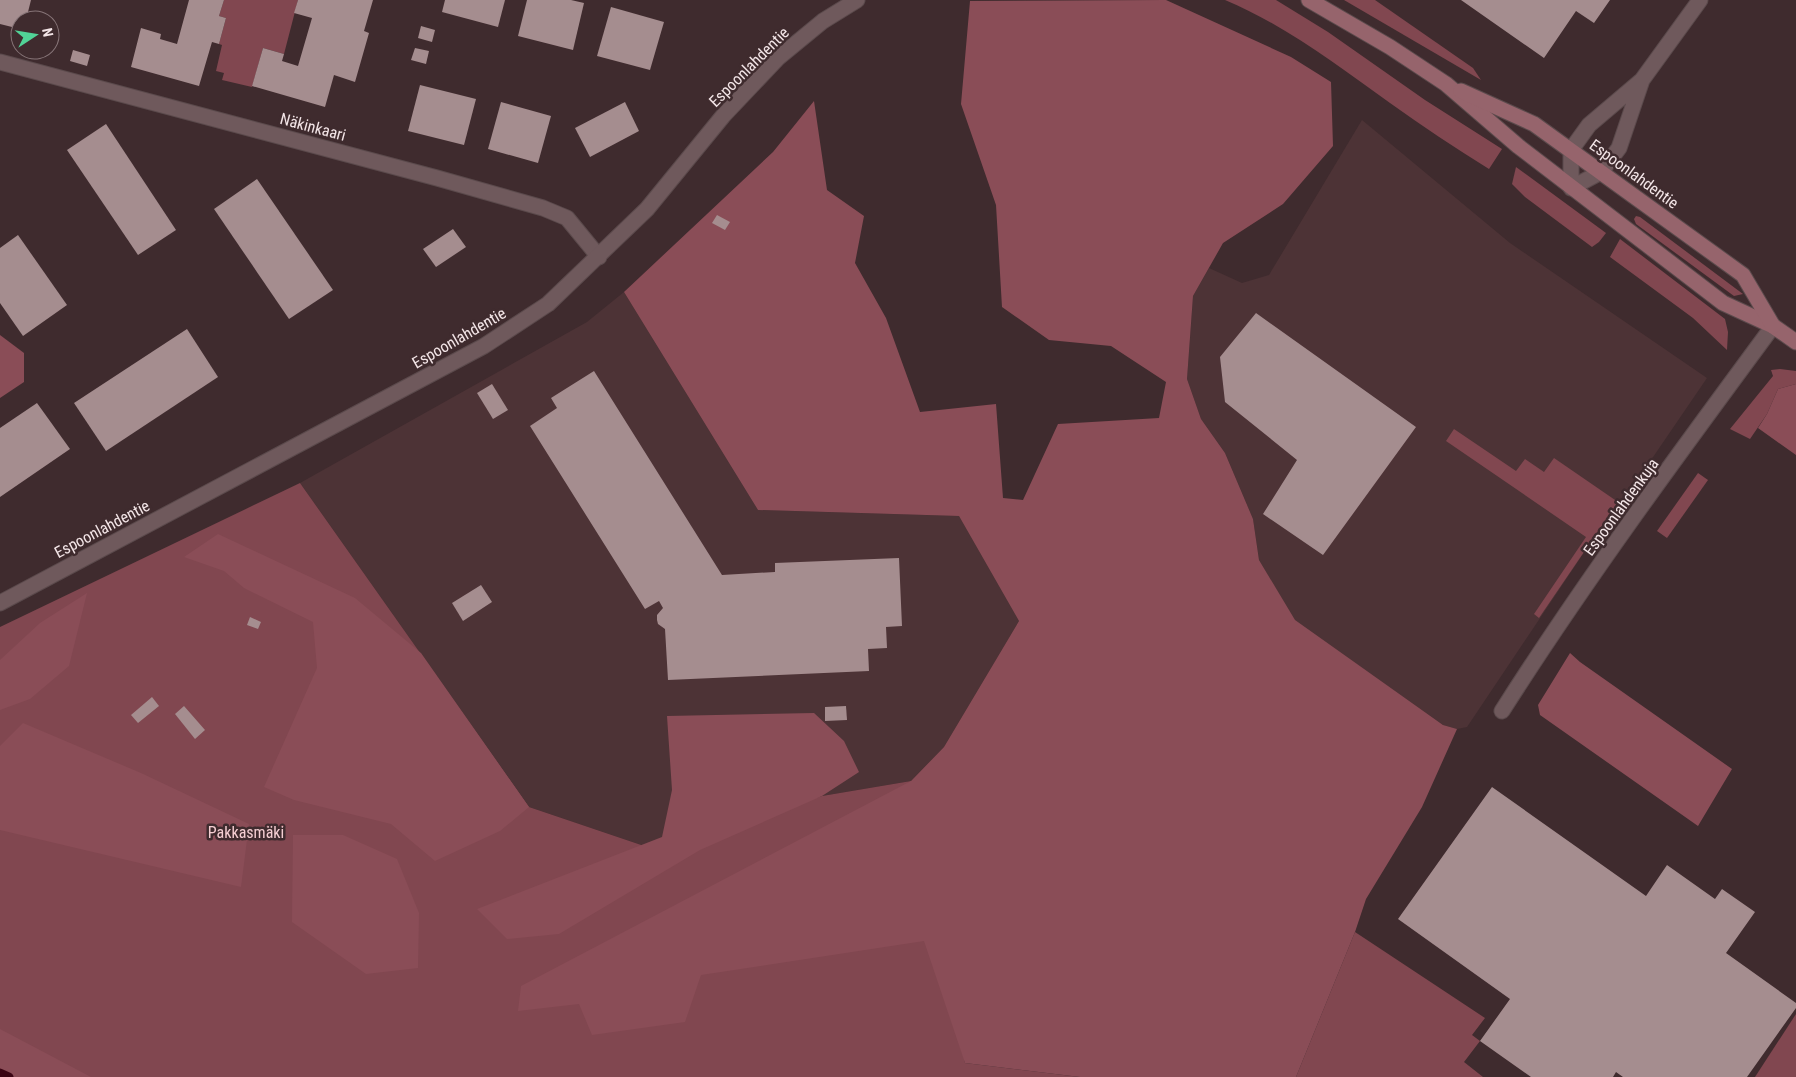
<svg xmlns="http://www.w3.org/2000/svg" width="1796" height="1077" font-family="'Roboto Condensed',sans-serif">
<rect width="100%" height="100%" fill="#3f2b2e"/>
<!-- built -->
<g fill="#4d3336">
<path d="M1362,120L1510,243L1707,378L1621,504L1618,502L1467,727L1457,729L1443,725L1295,621L1259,560L1253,519L1225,453L1201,419L1187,379L1193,296L1209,268L1242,283L1269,275Z"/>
<path d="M624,292L758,510L959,516L1019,621L944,747L911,781L822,796L656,850L529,807L300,483L587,322Z"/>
</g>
<!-- green -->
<g fill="#814750">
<path d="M224,0H298L284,54L263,48L252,87L222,80L224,73L216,71L222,45L219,44L226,18L219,16Z"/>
<path d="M1225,0H1276L1328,32L1425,100L1502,149L1489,169C1455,148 1422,126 1390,103C1338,66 1285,25 1225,0Z"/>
<path d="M1344,0H1375L1473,68L1481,80Z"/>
<path d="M1516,167L1606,233L1599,242L1592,247L1525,197L1512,184Z"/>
<path d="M1636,216L1640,217L1743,294L1734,296L1636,224L1634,219Z"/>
<path d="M1620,239L1725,319L1728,332L1727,350L1693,318L1610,257Z"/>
<path d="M1780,369L1796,371V384L1778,389L1767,414L1750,439L1730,429L1773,376L1771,370Z"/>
<path d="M1454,429L1516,471L1525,459L1544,472L1554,458L1618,502L1539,618L1534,614L1586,537L1446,441Z"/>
<path d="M1698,473L1708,480L1667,538L1657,531Z"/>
<path d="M300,483L529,807L656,850L822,796L911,781L965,1063L1080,1077H0V627Z"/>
<path d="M1355,932L1485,1018L1472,1035L1480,1041L1464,1062L1483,1077H1296Z"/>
<path d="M1796,1014V1077H1755Z"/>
</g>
<!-- forest -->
<g fill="#8a4d57">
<path d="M1166,0L1291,57L1331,82L1333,146L1283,204L1223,243L1193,296L1187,379L1201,419L1225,453L1253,519L1259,560L1295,620L1443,725L1457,729L1422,807L1366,899L1355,932L1296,1077H1080L965,1063L924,941L701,975L685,1022L592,1035L579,1004L518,1011L521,986L911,781L944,747L1019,621L959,516L758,510L624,292L773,152L814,101L827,190L864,216L855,263L886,318L920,412L996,404L1003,498L1023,500L1058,424L1159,418L1166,382L1111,346L1049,340L1002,307L996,205L961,104L970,1Z"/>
<path d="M0,335L24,353V382L0,398Z"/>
<path d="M1796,384V455L1758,428L1767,414L1778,389Z"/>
<path d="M218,534L355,598L421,653L529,807L500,831L435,861L391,824L294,800L264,787L317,668L313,622L244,588L224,571L184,557Z"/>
<path d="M87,593L69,666L30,699L0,710V660L40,623Z"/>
<path d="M1570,653L1580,662L1732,769L1698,826L1540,715L1538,705Z"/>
<path d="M814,713L844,741L859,772L822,796L700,850L559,934L507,939L477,909L662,837L672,790L667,716Z"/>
<path d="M23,723L141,773L249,824L241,887L0,830V746Z"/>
<path d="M293,835H343L397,859L419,913L418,968L366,974L292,922Z"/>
<path d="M0,1029L91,1077H0Z"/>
</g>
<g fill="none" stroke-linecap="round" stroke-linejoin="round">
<!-- stream -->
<path stroke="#3b0514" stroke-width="9" d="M0,1073L9,1077"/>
</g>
<!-- building -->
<g fill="#a58d8f">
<path d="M0,0H31L26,20H20V29L0,24Z"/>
<path d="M189,0H224L219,16L226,18L219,44L212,42L199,86L131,67L141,28L161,34L160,39L177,44Z"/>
<path d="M298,0H373L364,31L369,33L355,82L334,75L325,107L252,86L263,48L284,54L282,61L298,66L312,18L294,13Z"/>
<path d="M445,0H505L498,27L442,12Z"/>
<path d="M527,0H571L584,3L573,50L518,36Z"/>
<path d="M1461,0H1610L1594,23L1576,11L1544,58Z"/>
<path d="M611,7L664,22L650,70L597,56Z"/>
<path d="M421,26L435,30L432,42L418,38Z"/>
<path d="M415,48L429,51L426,64L411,60Z"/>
<path d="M73,50L90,55L87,66L70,61Z"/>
<path d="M420,85L476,99L464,145L408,131Z"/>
<path d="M501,102L551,116L538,163L488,149Z"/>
<path d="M625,102L639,131L590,157L575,128Z"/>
<path d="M106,124L176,230L138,255L67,150Z"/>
<path d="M257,179L333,290L289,319L214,209Z"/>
<path d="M717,215L730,222L725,230L712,223Z"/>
<path d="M453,229L466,247L436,267L423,249Z"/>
<path d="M18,235L67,305L23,336L0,303V248Z"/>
<path d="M1256,313L1416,427L1323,555L1263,514L1297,460L1225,402L1220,357Z"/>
<path d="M187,329L218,377L106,451L74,403Z"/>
<path d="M594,371L722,575L775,572V563L899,558L902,626L886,627L887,648L868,649L869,671L668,680L665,629L658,624L657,620V615L663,608L659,601L645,609L530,426L557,408L551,398Z"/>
<path d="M492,384L508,410L493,419L477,393Z"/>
<path d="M37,403L70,449L0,497V428Z"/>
<path d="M481,585L492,602L463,621L452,603Z"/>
<path d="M250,617L261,622L258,629L247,625Z"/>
<path d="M152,697L159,706L138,723L131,715Z"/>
<path d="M184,706L205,730L195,739L175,714Z"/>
<path d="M846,706L847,720L825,721V707Z"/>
<path d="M1492,787L1646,896L1667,865L1715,899L1722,889L1755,912L1726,953L1796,1003V1008L1747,1077H1623L1616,1072L1613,1077H1531L1480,1041L1510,999L1398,919Z"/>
</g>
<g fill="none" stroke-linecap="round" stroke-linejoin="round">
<defs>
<g id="minor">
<path d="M0,62L437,178L543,208L567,218L599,257"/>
<path d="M1642,80L1619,148L1601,172L1571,188V150L1589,125L1642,80L1700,0"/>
<path d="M1502,711C1586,579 1680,452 1773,326"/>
</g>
<path id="tertiary" d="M0,603L484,346L548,304L647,209L723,116L778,58L823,21L857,0"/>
<g id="secondary">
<path d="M1309,0L1390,47L1446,84L1518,146L1723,303L1773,326L1796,342"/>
<path d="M1461,91L1534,124L1743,275L1773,326"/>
</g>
</defs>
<!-- minor casing -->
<use href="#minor" stroke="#5b4a4c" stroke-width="17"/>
<!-- tertiary casing -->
<use href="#tertiary" stroke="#5b4a4c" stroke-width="17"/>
<!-- secondary casing -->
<use href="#secondary" stroke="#5b4a4c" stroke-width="17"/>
<!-- minor -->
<use href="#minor" stroke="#6f595c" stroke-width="15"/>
<!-- tertiary -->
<use href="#tertiary" stroke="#6f595c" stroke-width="15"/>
<!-- secondary -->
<use href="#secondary" stroke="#96646c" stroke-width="15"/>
</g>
<g text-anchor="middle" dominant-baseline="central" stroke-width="5" stroke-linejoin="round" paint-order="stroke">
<!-- street labels -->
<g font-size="16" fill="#f3e5e7" stroke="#3f2b2e">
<text transform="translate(749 67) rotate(-45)">Espoonlahdentie</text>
<text transform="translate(313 127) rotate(15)">Näkinkaari</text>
<text transform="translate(1634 174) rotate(36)">Espoonlahdentie</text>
<text transform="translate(459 338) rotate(-30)">Espoonlahdentie</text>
<text transform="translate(1621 507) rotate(-54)">Espoonlahdenkuja</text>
<text transform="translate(102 529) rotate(-28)">Espoonlahdentie</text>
</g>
<!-- park labels -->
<g font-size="16" fill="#f5ced2" stroke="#3f2b2e">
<text x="246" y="832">Pakkasmäki</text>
</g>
</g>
<!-- north arrow -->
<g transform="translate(35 35) rotate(78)"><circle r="24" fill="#3f2b2e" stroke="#877578"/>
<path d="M0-4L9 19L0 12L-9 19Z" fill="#51d397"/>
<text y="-8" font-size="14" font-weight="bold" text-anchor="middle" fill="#f3e5e7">N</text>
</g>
</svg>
